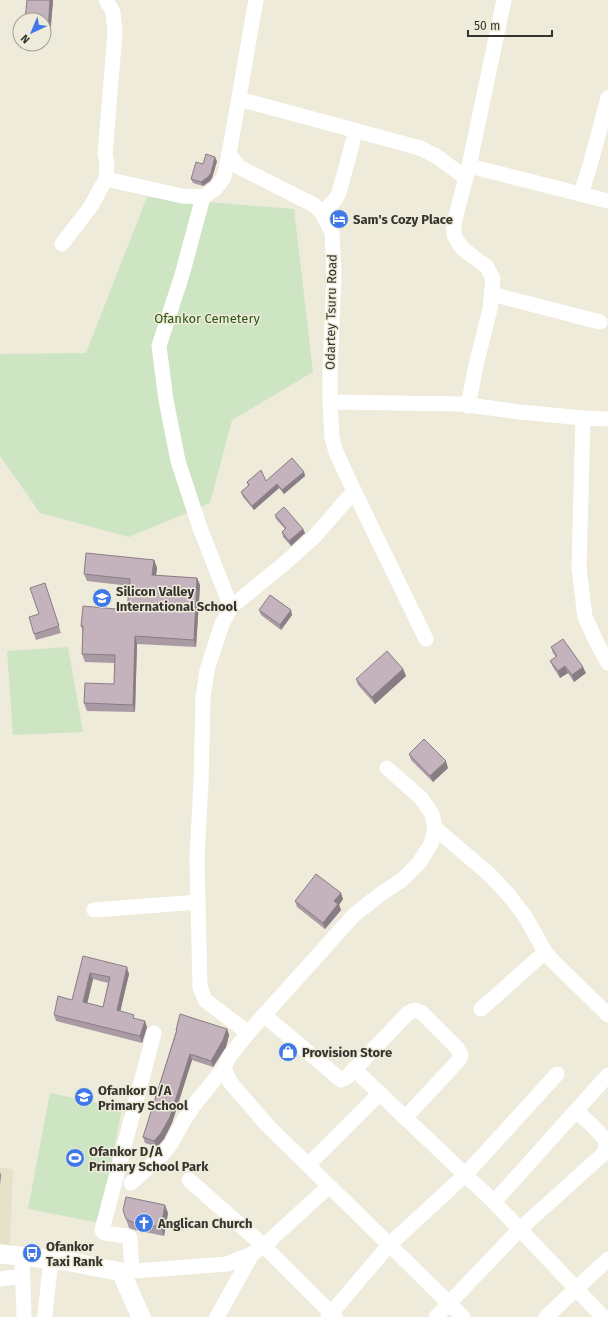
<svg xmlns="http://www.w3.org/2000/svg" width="608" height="1317" font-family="'Fira Sans',sans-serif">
<rect width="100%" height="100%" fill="#eeebda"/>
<!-- built -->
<path fill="#e6e1c8" d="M0,1168L13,1169L10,1246L0,1244Z"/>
<!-- green -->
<g fill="#cde5c3">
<path d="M147,197L294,209L313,372L232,420L210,503L129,537L40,513L0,456V354L86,353Z"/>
<path d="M68,647L83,732L13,735L7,651Z"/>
<path d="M50,1093L122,1108L100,1223L28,1209Z"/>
</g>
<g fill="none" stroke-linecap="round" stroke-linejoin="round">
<!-- minor -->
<g stroke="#fff" stroke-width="15">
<path d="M256,0L229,154L239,167L314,205L322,213L332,232L334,275L330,373V402L461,404L520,412L583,418L608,419"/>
<path d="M239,99L420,148L436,156L466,178"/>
<path d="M469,166L608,201"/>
<path d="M106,179L182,196L203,197L216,188L224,177L229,154"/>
<path d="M581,194L591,162L608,98"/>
<path d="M203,197L182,275L159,346L166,400L178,461L200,528L231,607"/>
<path d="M322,213L335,200L339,193L353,141"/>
<path d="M62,244L91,206L106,179L107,165L105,154L115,32L113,12L106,0"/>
<path d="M492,294L600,322"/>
<path d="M330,402L332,438L336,452L354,491L426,639"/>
<path d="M468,406L476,365L490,309L493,279L487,267L463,249L459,244L454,235V223L469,166L504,0"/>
<path d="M583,418L579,568L585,617L597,643L608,663"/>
<path d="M387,768L421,798L432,814L435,828L431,844L419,863L402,880L382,893L354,915L248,1033L229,1057L224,1068L230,1082L267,1125L463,1317"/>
<path d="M435,828L489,874L507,893L525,916L545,952L553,961L608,1015"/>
<path d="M94,910L198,902"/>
<path d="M481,1009L545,952"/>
<path d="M264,1015L341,1080L347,1077L408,1013L415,1010L422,1013L457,1048L461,1055L459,1060L405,1118"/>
<path d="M248,1033L205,1000L200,987L197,858L201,782L203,698L207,670L222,624L231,607L285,563L314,537L354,491"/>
<path d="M354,1069L494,1202L603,1317"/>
<path d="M308,1165L380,1093"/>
<path d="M189,1180L264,1246L335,1317"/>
<path d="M131,1183L161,1156L171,1144L184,1120L194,1105L224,1068"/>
<path d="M494,1202L608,1075"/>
<path d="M22,1256L24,1317"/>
<path d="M132,1271L130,1238L126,1236L104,1233L102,1230L154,1033"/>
<path d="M122,1272L227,1264L252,1254L264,1246L329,1186"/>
<path d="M0,1279L23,1276"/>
<path d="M45,1315L51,1259"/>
<path d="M217,1317L252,1254"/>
<path d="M328,1317L389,1245L465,1175L557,1074"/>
<path d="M436,1317L520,1229L602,1155C604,1152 607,1148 606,1144C605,1135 583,1118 576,1111"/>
<path d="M546,1317L608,1259"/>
</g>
<!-- major -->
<path stroke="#fff" stroke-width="19" d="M0,1254L66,1261L121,1272L141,1317"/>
</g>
<!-- wall -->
<g fill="#a99aa3" fill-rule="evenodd">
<path d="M53,0L50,37H44V20Z"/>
<path d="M217,161L212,178L210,181L203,186L193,183L191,179L203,164Z"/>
<path d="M304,472L305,476L284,494L279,488L254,510L243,497L241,492L248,486L247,482L266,481Z"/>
<path d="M275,515L303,529L305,533L291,546L283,537L282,532L285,529L276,519Z"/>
<path d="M154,560L157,568L156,576L197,578L200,585L196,647L137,644L135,712L87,711L84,703L114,684L115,663L85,662L82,654L83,632L81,626L127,610L130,586L87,581L84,574Z"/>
<path d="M47,590L61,633L36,640L34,634L39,614Z"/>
<path d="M259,610L292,615L281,630L261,615Z"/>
<path d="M551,647L586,673L574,682L568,673L560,678L553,667L550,661L556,657L553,653Z"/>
<path d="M403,669L406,676L375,704L358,685L356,679Z"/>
<path d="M409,754L448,768L433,782L411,760Z"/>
<path d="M343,899L339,905L341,910L325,929L297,907L295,901Z"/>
<path d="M83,956L129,974L120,1011L136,1019L147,1027L142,1043L56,1021L54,1015L72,1000ZM93,979L108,983L103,1007L87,1003Z"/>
<path d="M227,1029L229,1035L226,1047L213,1067L192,1060L172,1123L164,1139L157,1147L145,1143L143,1137L176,1031V1030Z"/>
<path d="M168,1213L164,1236L135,1230L129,1228L126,1219Z"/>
</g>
<!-- shaded-wall -->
<g fill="#897d84">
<path d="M50,0H53L50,37L48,31Z"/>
<path d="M215,157L217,161L212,178L210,181L203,186L201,182Z"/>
<path d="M304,472L305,476L284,494L282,490Z"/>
<path d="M277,484L279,488L254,510L252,506Z"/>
<path d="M303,529L305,533L291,546L289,541Z"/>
<path d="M154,560L157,568L155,583L152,575Z"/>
<path d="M197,578L200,585L196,647L194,640Z"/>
<path d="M291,610L292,615L281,630L280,625Z"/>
<path d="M135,636L137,644L135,712L133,705Z"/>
<path d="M565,666L568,673L560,678L558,671Z"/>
<path d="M583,667L586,673L574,682L572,675Z"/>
<path d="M403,669L406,676L375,704L372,697Z"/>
<path d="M446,761L448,768L433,782L430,776Z"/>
<path d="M341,893L343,899L339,905L341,910L325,929L323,923L334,901Z"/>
<path d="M127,967L129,974L119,1017L117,1010Z"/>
<path d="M90,973L93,979L86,1009L83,1002Z"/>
<path d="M145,1021L147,1027L142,1043L140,1036Z"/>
<path d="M227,1029L229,1035L226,1047L213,1067L211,1061Z"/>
<path d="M190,1054L192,1060L172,1123L164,1139L157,1147L154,1141Z"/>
<path d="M0,1172L1,1175L0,1185Z"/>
<path d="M165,1205L168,1213L164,1236L161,1227Z"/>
</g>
<!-- building -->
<g fill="#c4b3bd" stroke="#897d84" fill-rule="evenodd">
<path d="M27,0H50L48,31H44V20H25Z"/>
<path d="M206,154L215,157L211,173L208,177L201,182L191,179L196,162L203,164Z"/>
<path d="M292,458L304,472L282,490L277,484L252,506L241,492L249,485L247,482L261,470L266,481Z"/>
<path d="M284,507L303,529L289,541L282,532L286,528L275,515Z"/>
<path d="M86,553L154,560L152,575L197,578L194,640L135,636L133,705L84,703L85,683L114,684L115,655L82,654L83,626H81L83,606L127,610L130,579L84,574Z"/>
<path d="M45,583L59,626L34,634L29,617L39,614L30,588Z"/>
<path d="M270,595L291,610L280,625L259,610Z"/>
<path d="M563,639L583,667L572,675L565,666L558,671L550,661L557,656L551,647Z"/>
<path d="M387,651L403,669L372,697L356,679Z"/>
<path d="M424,739L446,761L430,776L409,754Z"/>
<path d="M316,874L341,893L334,901L338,904L323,923L295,901Z"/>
<path d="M83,956L127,967L117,1010L134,1015L133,1018L145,1021L140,1036L54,1015L58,996L72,1000ZM90,973L110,977L103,1007L83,1002Z"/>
<path d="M180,1014L227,1029L223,1040L211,1061L190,1054L170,1117L161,1133L154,1141L143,1137L177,1030H176Z"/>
<path d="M126,1197L165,1205L161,1227L132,1222L126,1219L123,1210Z"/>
</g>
<!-- icons -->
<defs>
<symbol id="hotel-disc" viewBox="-11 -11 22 22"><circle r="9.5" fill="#3f78e8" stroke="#eeebda"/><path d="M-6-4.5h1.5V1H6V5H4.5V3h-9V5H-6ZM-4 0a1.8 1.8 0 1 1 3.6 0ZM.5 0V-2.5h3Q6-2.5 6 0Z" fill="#fff"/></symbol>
<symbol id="school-disc" viewBox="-11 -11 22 22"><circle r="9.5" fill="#3f78e8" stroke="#eeebda"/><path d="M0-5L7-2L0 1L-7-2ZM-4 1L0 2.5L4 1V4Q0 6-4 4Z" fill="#fff"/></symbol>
<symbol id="shop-disc" viewBox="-11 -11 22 22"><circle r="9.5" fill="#3f78e8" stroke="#eeebda"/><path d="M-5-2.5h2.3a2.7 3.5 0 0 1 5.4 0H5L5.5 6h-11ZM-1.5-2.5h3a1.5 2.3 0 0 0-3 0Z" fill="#fff"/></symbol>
<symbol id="stadium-disc" viewBox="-11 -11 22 22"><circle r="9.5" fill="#3f78e8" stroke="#eeebda"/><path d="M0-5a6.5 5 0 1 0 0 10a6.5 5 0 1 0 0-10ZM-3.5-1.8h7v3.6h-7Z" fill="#fff"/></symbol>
<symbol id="church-disc" viewBox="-11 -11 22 22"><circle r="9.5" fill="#3f78e8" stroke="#eeebda"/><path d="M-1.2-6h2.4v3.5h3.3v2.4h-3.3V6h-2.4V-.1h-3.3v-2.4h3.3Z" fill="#fff"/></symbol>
<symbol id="bus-disc" viewBox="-11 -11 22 22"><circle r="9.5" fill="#3f78e8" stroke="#eeebda"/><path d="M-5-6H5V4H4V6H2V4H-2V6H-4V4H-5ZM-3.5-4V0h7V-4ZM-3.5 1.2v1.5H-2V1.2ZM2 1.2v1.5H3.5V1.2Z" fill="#fff"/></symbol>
</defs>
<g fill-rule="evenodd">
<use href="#hotel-disc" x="328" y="208" width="22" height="22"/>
<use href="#school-disc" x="91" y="587" width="22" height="22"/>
<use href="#shop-disc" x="277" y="1041" width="22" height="22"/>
<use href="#school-disc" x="73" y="1086" width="22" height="22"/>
<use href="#stadium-disc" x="64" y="1147" width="22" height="22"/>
<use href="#church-disc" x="133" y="1212" width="22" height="22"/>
<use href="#bus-disc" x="21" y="1242" width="22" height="22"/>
</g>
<g text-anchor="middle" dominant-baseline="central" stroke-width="3" stroke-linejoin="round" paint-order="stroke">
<!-- poi labels -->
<g font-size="13" font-weight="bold" fill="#35332d" stroke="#eeebda" text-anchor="start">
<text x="353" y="219">Sam's Cozy Place</text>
<text x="116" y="591">Silicon Valley<tspan x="116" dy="15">International School</tspan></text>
<text x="302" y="1052">Provision Store</text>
<text x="98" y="1090">Ofankor D/A<tspan x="98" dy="15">Primary School</tspan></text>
<text x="89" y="1151">Ofankor D/A<tspan x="89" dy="15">Primary School Park</tspan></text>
<text x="158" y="1223">Anglican Church</text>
<text x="46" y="1246">Ofankor<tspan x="46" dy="15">Taxi Rank</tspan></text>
</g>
<!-- street labels -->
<g font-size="13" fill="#35332d" stroke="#eeebda">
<text transform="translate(331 312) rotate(-89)">Odartey Tsuru Road</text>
</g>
<!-- park labels -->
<g font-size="13" fill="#2c5612" stroke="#eeebda">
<text x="207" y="318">Ofankor Cemetery</text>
</g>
</g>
<!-- north arrow -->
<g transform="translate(32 32) rotate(224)"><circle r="19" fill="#eeebda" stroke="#a4a195"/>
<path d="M0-3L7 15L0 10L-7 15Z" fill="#3f78e8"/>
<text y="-6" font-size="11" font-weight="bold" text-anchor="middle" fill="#35332d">N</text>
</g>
<!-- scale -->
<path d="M468 30v6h84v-6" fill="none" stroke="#35332d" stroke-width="2"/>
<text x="474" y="30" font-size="12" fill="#35332d" stroke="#eeebda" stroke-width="3" paint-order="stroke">50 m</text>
</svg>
